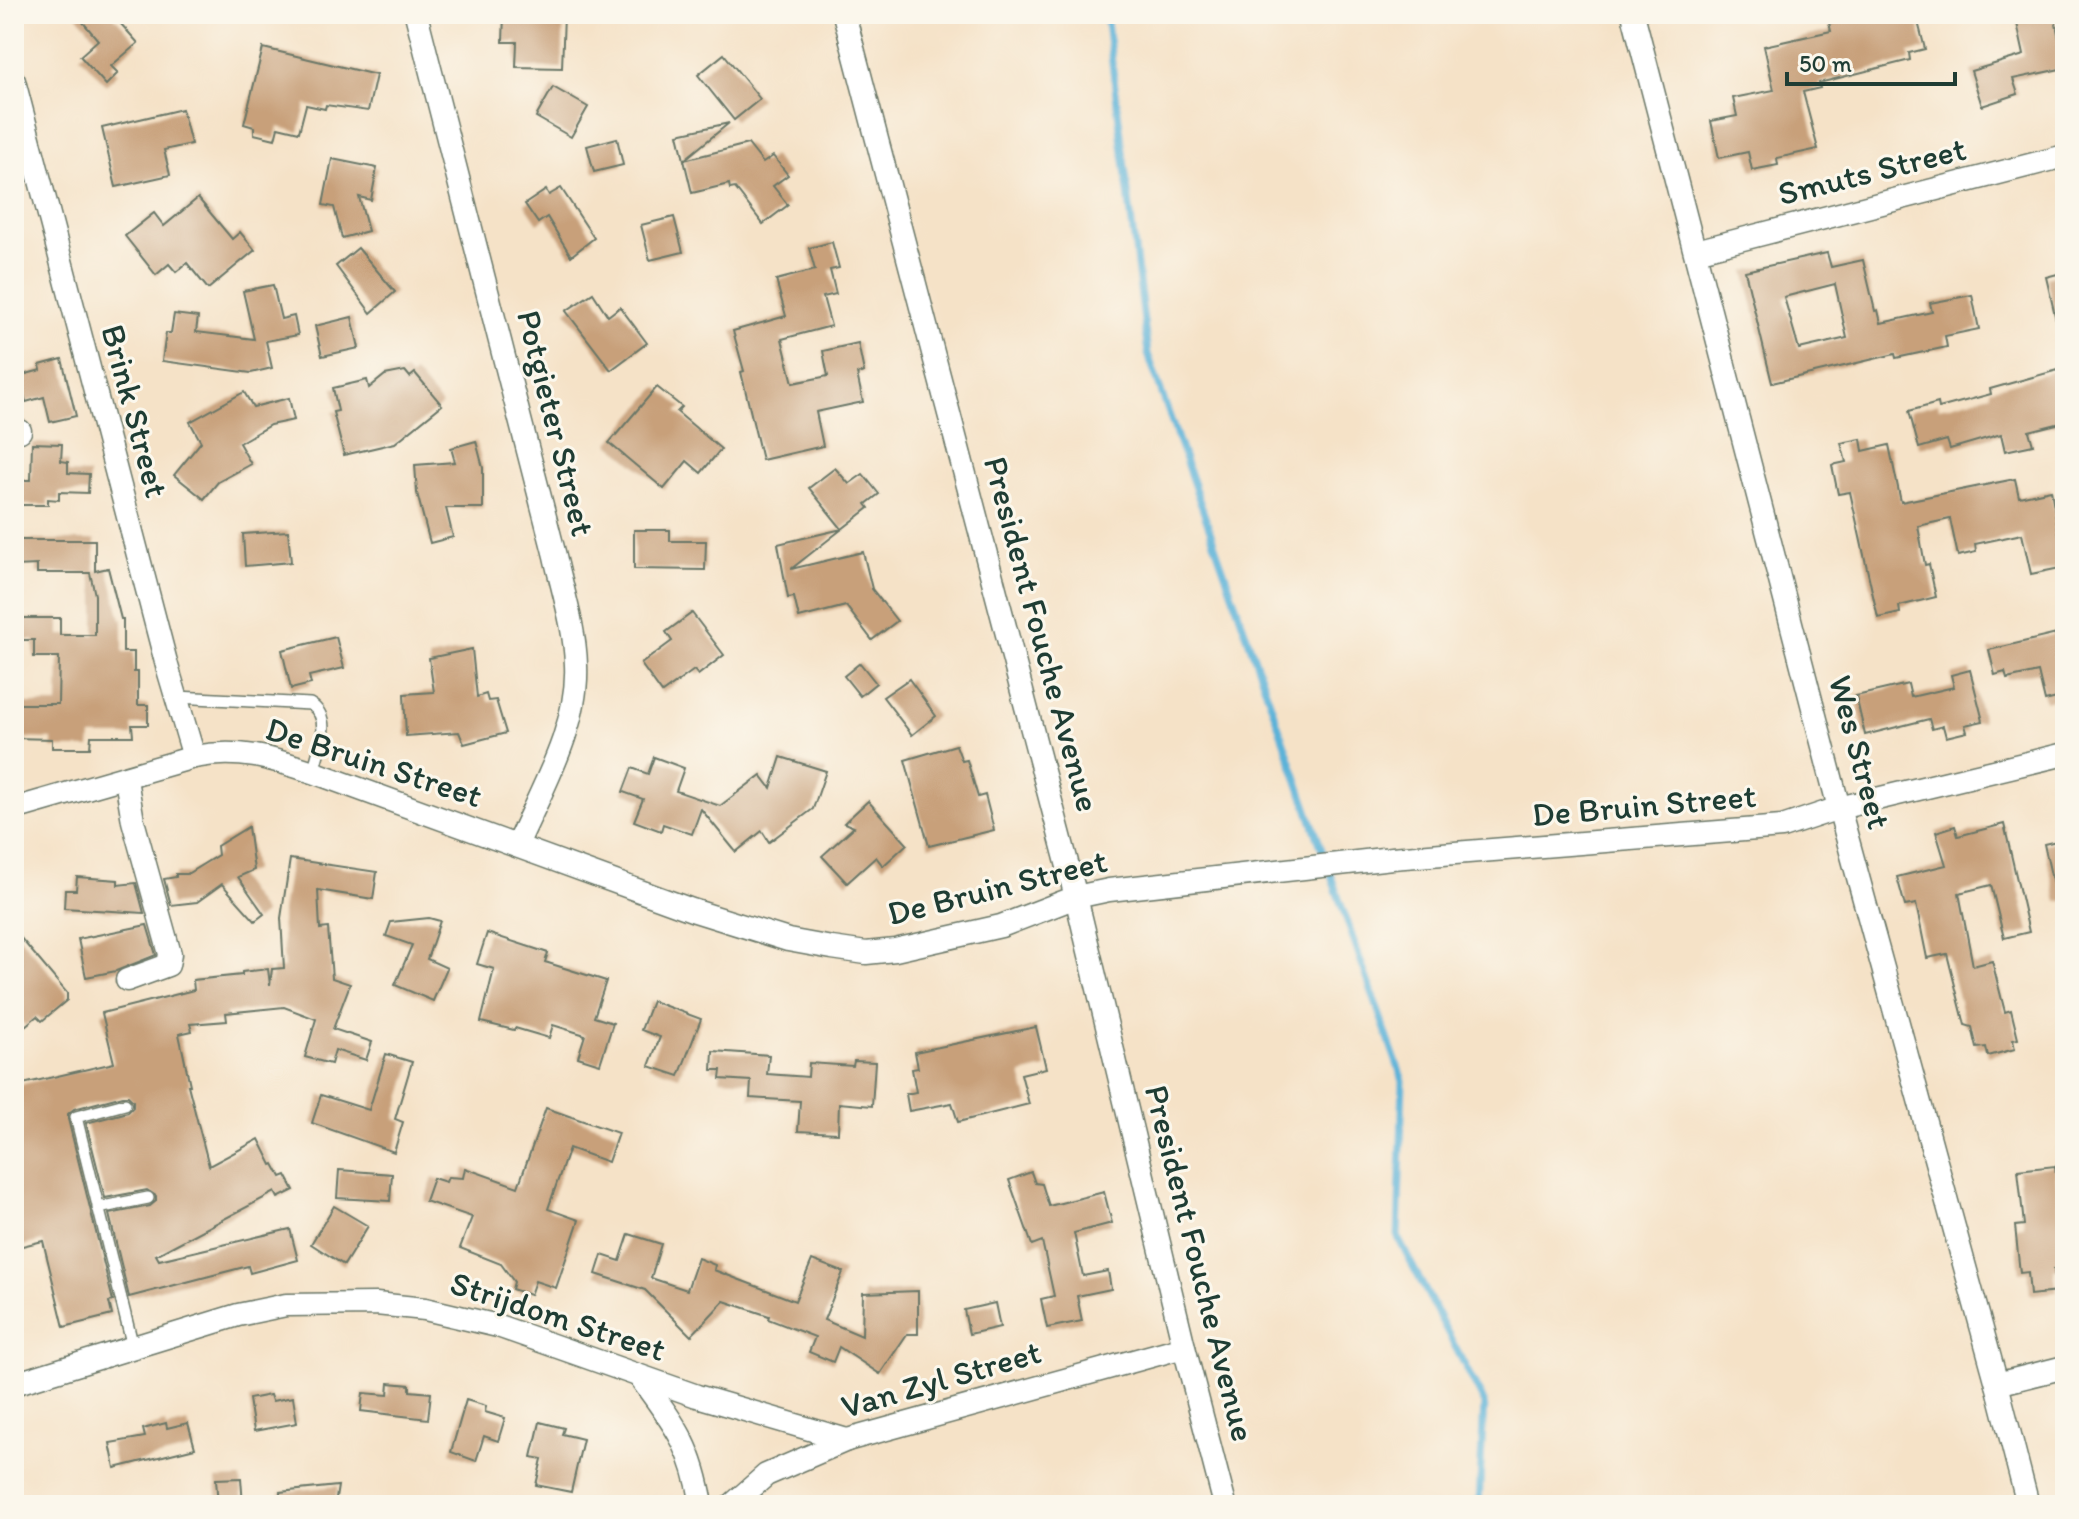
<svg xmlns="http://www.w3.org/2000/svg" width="2079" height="1519" font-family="Itim,sans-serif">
<rect width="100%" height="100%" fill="#fbf7ec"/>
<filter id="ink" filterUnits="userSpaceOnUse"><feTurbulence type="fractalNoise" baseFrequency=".0125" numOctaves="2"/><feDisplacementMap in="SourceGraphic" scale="16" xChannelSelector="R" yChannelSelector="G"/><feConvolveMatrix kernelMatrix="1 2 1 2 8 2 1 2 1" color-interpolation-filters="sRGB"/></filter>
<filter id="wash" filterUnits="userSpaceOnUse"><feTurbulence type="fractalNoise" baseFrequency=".006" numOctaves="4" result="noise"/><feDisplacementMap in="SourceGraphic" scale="32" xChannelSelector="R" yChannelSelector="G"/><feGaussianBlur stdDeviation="1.8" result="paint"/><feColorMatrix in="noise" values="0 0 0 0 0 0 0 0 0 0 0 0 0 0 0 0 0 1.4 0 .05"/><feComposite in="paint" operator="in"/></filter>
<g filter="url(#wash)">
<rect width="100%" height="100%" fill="#f5e2c7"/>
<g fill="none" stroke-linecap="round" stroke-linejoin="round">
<!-- stream -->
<path stroke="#5cb2d8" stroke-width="7" d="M1106,14L1148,354L1403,1081L1398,1238L1484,1402L1479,1505"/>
</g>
<g id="blocks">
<!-- building -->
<g fill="#c8a07a" fill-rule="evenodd">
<path d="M76,14H112L138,43L111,66L118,73L106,85L80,56L98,40Z"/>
<path d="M504,14L564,15L562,68L516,67L517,42H503Z"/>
<path d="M1863,14H1916L1925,49L1909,53L1910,60L1819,83L1820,88L1803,92L1818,149L1777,158L1778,165L1752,170L1748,152L1719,158L1711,121L1737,116L1733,98L1774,90L1764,46L1831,31L1829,23Z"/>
<path d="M2015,14H2054L2065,68L2013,79L2018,94L1982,106L1971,71L2024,55Z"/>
<path d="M263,48L376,75L368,111L326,105L325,109L306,105L299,132L278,127L275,139L254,134V127L244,124Z"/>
<path d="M724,54L760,99L734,120L698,75Z"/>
<path d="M553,87L588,107L571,137L536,117Z"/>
<path d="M182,109L191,144L164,150L170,175L116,187L102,128Z"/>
<path d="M729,123L684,160L678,134Z"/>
<path d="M617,138L623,165L594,172L587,146Z"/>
<path d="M748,144L763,163L773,156L788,175L773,186L788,205L763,224L735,188L730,189L729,184L692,193L684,160Z"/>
<path d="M332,159L377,168L371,200L359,197L368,231L342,238L334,207L323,205Z"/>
<path d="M561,188L594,238L571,256L547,217L538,223L525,204L546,190L549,195Z"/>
<path d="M198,198L232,239L240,232L255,250L208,289L187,263L176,272L169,264L156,275L125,236L154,213L164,226Z"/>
<path d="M674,217L683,252L650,260L641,225Z"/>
<path d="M832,242L839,268L830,270L836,294L823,297L831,326L782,339L793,383L828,376L823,351L858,343L864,372L857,374L863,402L816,412L823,446L762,460L741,372L744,371L733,331L786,316L776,280L815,270L809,248Z"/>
<path d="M358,248L395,292L371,313L336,266Z"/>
<path d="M1827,253L1831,267L1863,260L1875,311L1878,310L1881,323L1932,312L1930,303L1972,295L1979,329L1945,336L1947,347L1896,358L1895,354L1772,383L1745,271ZM1835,284L1847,338L1799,349L1784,297Z"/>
<path d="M2065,272V327L2058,328L2046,277Z"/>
<path d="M273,285L281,319L294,316L298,335L266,341L272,368L251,373L162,361L166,333H171L174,314L198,317L196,332L254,339L243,291Z"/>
<path d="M593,293L608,316L620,307L647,343L611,370L566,311Z"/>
<path d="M352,317L359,348L322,356L315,326Z"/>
<path d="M62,359L76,416L50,422L44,397L26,402L19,376L41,370L40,365Z"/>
<path d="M2065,368V422L2029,431L2033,445L2005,451L2001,434L1950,449L1947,440L1919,448L1909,411L1938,403L1939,408L1991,394L1990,389Z"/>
<path d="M405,371L410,377L415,373L442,405L395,443L344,455L333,412L338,411L333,388L367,380L369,388L385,375Z"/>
<path d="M657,387L682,407L677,412L721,449L701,473L687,461L664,489L609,443Z"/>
<path d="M244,392L253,407L289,398L294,420L270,425L239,443L251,464L218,482L204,499L174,475L201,442L190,422Z"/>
<path d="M1861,439L1863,451L1889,445L1901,502L2015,479L2019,497L2051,490L2065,567L2031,574L2022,534L1975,544L1976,552L1958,556L1950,519L1918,526L1925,565L1929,564L1936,597L1899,606L1900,613L1878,618L1850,492L1838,494L1832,465L1846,462L1841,443Z"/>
<path d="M476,441L483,468V508H446L453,537L430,543L417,493L415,465L455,462L451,448Z"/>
<path d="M32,443L62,444L61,461L68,462V473L89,474L88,493L59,492V500L48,499V505H14V480H31Z"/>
<path d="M835,468L849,484L863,474L879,494L866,504L869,508L842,529L809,488Z"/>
<path d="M842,529L791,569L863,552L872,589L897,621L872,640L846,606L799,618L794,597L788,598L778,544Z"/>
<path d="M634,530H670V541H706L705,570L634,569Z"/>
<path d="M288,531L291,562L245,566L243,534Z"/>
<path d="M14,540H95V571L108,568L121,619H123V652H134V672H138V705H148V725H132L133,736H91L90,748H52V739L14,738V704H58L59,657H34V640H22V618H60V635H95V595L90,573H37V565L14,566Z"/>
<path d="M692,613L724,655L698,675L694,670L662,693L641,664L672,641L666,632Z"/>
<path d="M2065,632V696L2045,701L2038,672L2007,679L2005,672L1995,675L1989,650Z"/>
<path d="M336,637L344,668L309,676L311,684L291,689L282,650Z"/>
<path d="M472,649L477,697L486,694L488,701L496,700L506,733L464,744L459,732L406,736L404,694L434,692L429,658Z"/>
<path d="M860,663L876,683L860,696L844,676Z"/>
<path d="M1970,670L1983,721L1965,725L1967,732L1946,737L1943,726L1932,729L1929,719L1865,735L1856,696L1908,684L1911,697L1954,687L1951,675Z"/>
<path d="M909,679L936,716L912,735L883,697Z"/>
<path d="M956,745L962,761L967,760L978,797L985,795L994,830L929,846L905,760Z"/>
<path d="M654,757L684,768L676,791L720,806L761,775L771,788L781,757L826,771L813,809L769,842L762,831L736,852L701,809L692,834L663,824L661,831L634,821L643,799L623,792L632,768L648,774Z"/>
<path d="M868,801L907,844L883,866L876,857L847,883L822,856L854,827L844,823Z"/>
<path d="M2004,824L2029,932L2004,938L1991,885L1959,893L1973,966L1992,961L2005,1012L2011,1010L2018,1039L2013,1040L2015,1049L1988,1056L1986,1047L1977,1048L1972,1027L1965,1025L1947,954L1927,958L1916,904L1905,906L1897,877L1946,865L1936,832L1955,826L1958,836Z"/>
<path d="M248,827L254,870L238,877L264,914L255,921L222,884L197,902L171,905L164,879L176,877V874H187L218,855L217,846Z"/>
<path d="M2065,839V901L2057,902L2044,844Z"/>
<path d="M290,859L377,872L373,899L318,890L320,929L328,928L332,978L350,984L333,1029L372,1042L366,1060L335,1050L331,1064L305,1057L316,1019L284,1007L226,1013L227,1021L190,1024L192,1031L179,1034L190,1085H188L209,1166L259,1139L272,1165L274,1164L281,1177L286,1175L294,1190L278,1198L275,1192L156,1255L159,1260L290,1229L298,1260L250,1273L248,1266L129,1297L109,1214L150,1206L156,1201V1196L147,1190L105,1198L86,1123L128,1112L133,1107V1101L128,1096H123L74,1109L68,1114V1119L113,1301L109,1302L112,1315L64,1327L43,1241L14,1248V1086L114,1063L102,1013L194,990L193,980L242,975V972L268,969L270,985L272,969L284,968L281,918Z"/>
<path d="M77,877L118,880V885L136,883L144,913L64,908L65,890H76Z"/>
<path d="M429,918L440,921L427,959L447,968L433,1001L395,985L412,945L386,936L391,922Z"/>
<path d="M147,925L156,955L116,971L86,977L78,939Z"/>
<path d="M14,930L67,993V1000L42,1021L37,1016L25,1026L14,1012Z"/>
<path d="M487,933L548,953L545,962L606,981L594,1017L613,1023L600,1064L578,1057L585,1035L553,1025L549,1038L515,1028L514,1030L481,1022L494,969L477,964Z"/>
<path d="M652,1001L701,1019L679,1076L649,1066L660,1037L641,1030Z"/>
<path d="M1036,1027L1046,1068L1021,1074L1029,1104L958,1122L952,1103L909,1111L906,1094L916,1092L912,1069L918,1068L915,1052Z"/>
<path d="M713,1051L769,1055L767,1074L808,1077L809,1063L853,1066L854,1061L875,1062L872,1106L839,1103L838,1133L798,1131L800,1101L750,1098L751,1081L720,1079L721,1070H712Z"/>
<path d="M386,1054L412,1062L395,1119L403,1122L394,1152L312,1123L321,1095L369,1110Z"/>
<path d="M546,1108L618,1133L608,1162L569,1148L548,1209L579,1220L556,1288L535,1281L530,1295L512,1289L514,1282L501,1264L460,1248L472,1217L425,1201L433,1178L446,1182L448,1177L463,1178L465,1168L518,1187Z"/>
<path d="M2055,1166L2065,1268L2054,1269L2057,1292L2030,1295L2028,1272L2020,1273L2015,1226L2024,1225L2018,1170Z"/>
<path d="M339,1170L392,1174L390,1201L337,1198Z"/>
<path d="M1031,1172L1035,1183L1042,1184L1049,1206L1104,1192L1112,1223L1074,1233L1083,1276L1108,1271L1111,1289L1077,1296L1082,1321L1047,1328L1041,1299L1054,1296L1042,1241L1032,1245L1009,1180Z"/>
<path d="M334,1206L368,1226L344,1265L311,1244Z"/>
<path d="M629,1234L661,1244L651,1278L687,1290L698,1258L715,1265L714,1270L795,1301L812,1260L843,1272L824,1320L862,1336L863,1293L918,1291V1334H907L880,1374L839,1347L833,1362L809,1352L815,1337L768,1319L769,1316L724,1301L691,1336L645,1290L596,1274L602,1255L620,1261Z"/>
<path d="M995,1303L1000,1327L969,1334L964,1310Z"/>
<path d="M389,1383L410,1385V1391L431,1393L428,1419L361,1411L363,1393L388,1395Z"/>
<path d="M270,1395L272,1401L293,1397L297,1423L254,1431L249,1399Z"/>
<path d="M466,1400L486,1406L485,1412L505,1418L498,1441L484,1436L476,1461L451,1452Z"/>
<path d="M540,1422L564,1428L562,1434L583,1439L571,1492L536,1485L542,1459L532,1457Z"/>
<path d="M166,1423L167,1428L188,1423L195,1448L115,1468L110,1443L145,1437L143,1429Z"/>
<path d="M241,1478L243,1505H218L216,1479Z"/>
<path d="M338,1486L335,1505H280V1492Z"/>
</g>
</g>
</g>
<g filter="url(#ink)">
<use href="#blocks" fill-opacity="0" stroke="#6a7767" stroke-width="2"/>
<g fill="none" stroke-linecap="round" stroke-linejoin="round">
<defs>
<g id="service">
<path d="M177,697L310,704C334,718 318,750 313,772"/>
<path d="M125,1104L76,1117L133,1347"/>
<path d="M98,1208L148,1198"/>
</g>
<g id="minor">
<path d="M416,14L555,556C563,592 575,628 576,665C579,727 541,790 517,845"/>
<path d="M844,14L1076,897L1184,1347L1225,1505"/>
<path d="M1633,14L1839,808L1997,1384L2028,1505"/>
<path d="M14,81L167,666L194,757"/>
<path d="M1696,251L2065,156"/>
<path d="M14,432L20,431"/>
<path d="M126,779L133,821L170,954L168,965L127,980"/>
<path d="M14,809L194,757C238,748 271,758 313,772L692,910L788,940L832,948L866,953L895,950L1001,926L1076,897L1109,890L1392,858L1782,827L1839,808L2065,754"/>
<path d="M639,1376C674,1424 692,1444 702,1505"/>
<path d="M14,1384L238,1315L286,1305L376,1304L425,1309L498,1326L697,1396L847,1440"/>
<path d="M1997,1384L2065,1367"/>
<path d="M732,1505L766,1475L847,1440L1184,1347"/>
</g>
</defs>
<!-- service casing -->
<use href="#service" stroke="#6a7767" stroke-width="14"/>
<!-- minor casing -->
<use href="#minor" stroke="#6a7767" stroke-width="25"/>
<!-- service -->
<use href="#service" stroke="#fff" stroke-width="11"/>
<!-- minor -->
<use href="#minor" stroke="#fff" stroke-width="22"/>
</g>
</g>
<g text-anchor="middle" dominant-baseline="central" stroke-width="6" stroke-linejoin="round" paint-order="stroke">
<!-- street labels -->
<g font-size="34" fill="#1f3d34" stroke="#fbf7ec">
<text transform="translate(1872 171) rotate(-14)">Smuts Street</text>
<text transform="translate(135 411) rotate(75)">Brink Street</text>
<text transform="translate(556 423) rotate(76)">Potgieter Street</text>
<text transform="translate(1042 634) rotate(75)">President Fouche Avenue</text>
<text transform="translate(1860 752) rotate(75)">Wes Street</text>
<text transform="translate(374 762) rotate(18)">De Bruin Street</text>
<text transform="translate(1644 805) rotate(-5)">De Bruin Street</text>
<text transform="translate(997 887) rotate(-14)">De Bruin Street</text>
<text transform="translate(1200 1263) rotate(76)">President Fouche Avenue</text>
<text transform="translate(558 1316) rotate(18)">Strijdom Street</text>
<text transform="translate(941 1379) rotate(-16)">Van Zyl Street</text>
</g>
</g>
<!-- margin -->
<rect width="2079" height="1519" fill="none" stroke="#fbf7ec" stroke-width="48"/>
<!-- scale -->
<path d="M1787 72v12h168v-12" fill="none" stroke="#1f3d34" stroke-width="4"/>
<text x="1799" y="72" font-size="24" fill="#1f3d34" stroke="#fbf7ec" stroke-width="6" paint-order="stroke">50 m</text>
</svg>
